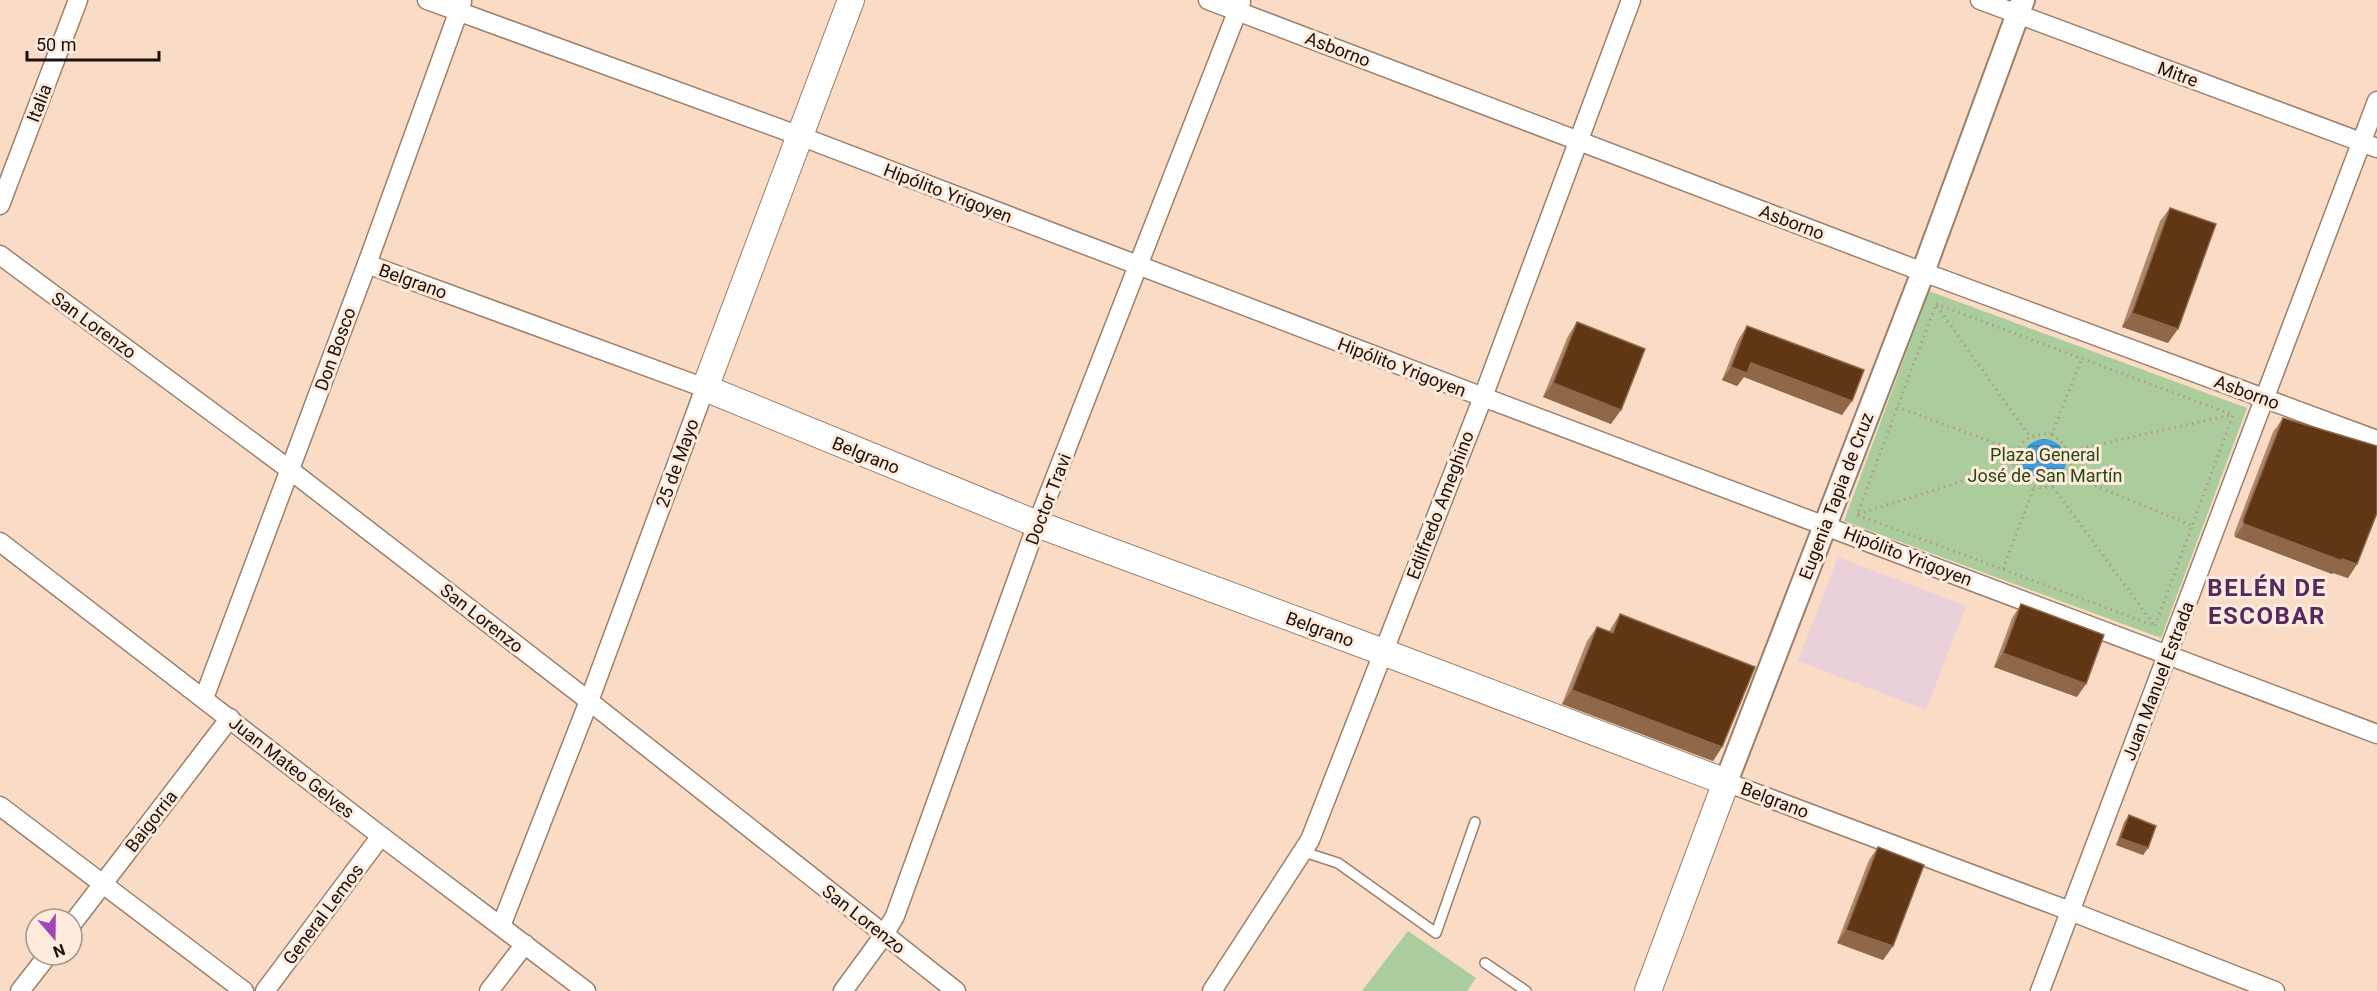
<svg xmlns="http://www.w3.org/2000/svg" width="2377" height="991" font-family="Roboto,sans-serif">
<defs>
<pattern id="water-rules" width="6" height="5" patternUnits="userSpaceOnUse" patternTransform="scale(1.5)"><rect width="6" height="5" fill="#439bd8"/><path d="M0 2.5h6" fill="none" stroke="#377dad"/></pattern>
</defs>
<rect width="100%" height="100%" fill="#fadbc5"/>
<!-- education -->
<path fill="#e9d0d9" d="M1838,557L1966,606L1926,710L1798,661Z"/>
<!-- green -->
<g fill="#abcd9c">
<path d="M1929,291L2247,408L2161,638L1844,521Z"/>
<path d="M1408,931L1476,978L1467,991H1362Z"/>
</g>
<!-- water -->
<circle fill="url(#water-rules)" cx="2044" cy="461" r="22"/>
<g fill="none" stroke-linecap="round" stroke-linejoin="round">
<defs>
<g id="service">
<path d="M1304,852L1338,863L1436,933L1475,822"/>
<path d="M1485,963L1526,991"/>
</g>
<g id="minor">
<path d="M427,0L800,136L1483,397L2377,734"/>
<path d="M1208,0L1923,272L2377,440"/>
<path d="M1980,0L2377,148"/>
<path d="M0,205L78,0"/>
<path d="M0,255L290,470L589,701L956,991"/>
<path d="M367,264L705,388L589,701L501,926"/>
<path d="M0,542L381,836L586,991"/>
<path d="M204,698L367,264L462,2"/>
<path d="M1726,782L2070,911L2275,991"/>
<path d="M0,806L244,991"/>
<path d="M72,924L230,718"/>
<path d="M20,991L48,955"/>
<path d="M265,991L381,836"/>
<path d="M489,991L525,944"/>
<path d="M843,991L884,935L895,916L1037,524L1241,2"/>
<path d="M1212,991L1310,840L1483,397L1631,0"/>
<path d="M2040,991L2377,101"/>
</g>
<path id="tertiary" d="M1726,782L1923,272L2023,0"/>
<path id="secondary" d="M851,0L705,388L1037,524L1383,652L1726,782L1648,991"/>
</defs>
<!-- service casing -->
<use href="#service" stroke="#9b806b" stroke-width="12"/>
<!-- minor casing -->
<use href="#minor" stroke="#9b806b" stroke-width="21"/>
<!-- tertiary casing -->
<use href="#tertiary" stroke="#9b806b" stroke-width="26"/>
<!-- secondary casing -->
<use href="#secondary" stroke="#9b806b" stroke-width="28"/>
<!-- path -->
<g stroke="#b19987" stroke-width="3" stroke-dasharray="1.5 4.5" stroke-linecap="butt">
<path d="M1936,304L2233,415L2155,626L1857,515Z"/>
<path d="M1937,306L2030,437"/>
<path d="M1897,407L2017,451"/>
<path d="M2052,434C2105,471 2028,516 2017,465C2012,441 2033,433 2052,434L2082,358"/>
<path d="M2069,451L2231,415"/>
<path d="M2067,474L2193,526"/>
<path d="M2053,487L2154,625"/>
<path d="M1858,514L2017,464"/>
<path d="M2003,569L2034,487"/>
</g>
<!-- service -->
<use href="#service" stroke="#fff" stroke-width="9"/>
<!-- minor -->
<use href="#minor" stroke="#fff" stroke-width="18"/>
<!-- tertiary -->
<use href="#tertiary" stroke="#fff" stroke-width="22"/>
<!-- secondary -->
<use href="#secondary" stroke="#fff" stroke-width="26"/>
</g>
<!-- wall -->
<g fill="#ac896c">
<path d="M2170,208L2168,343L2122,327L2160,221Z"/>
<path d="M1577,322L1611,424L1543,397L1568,336Z"/>
<path d="M1747,326L1842,415L1744,377L1737,386L1722,380L1738,340Z"/>
<path d="M2283,418L2357,564L2348,578L2333,573L2332,574L2235,537L2234,534L2273,432Z"/>
<path d="M2021,604L2077,697L1994,667L2012,618Z"/>
<path d="M1620,614L1722,747L1713,761L1562,704L1587,641L1597,627L1609,632L1611,628Z"/>
<path d="M2129,815L2148,848L2143,855L2116,845L2124,822Z"/>
<path d="M1878,847L1893,946L1883,960L1837,943L1869,860Z"/>
</g>
<!-- shaded-wall -->
<g fill="#8e6849">
<path d="M2132,313L2178,329L2168,343L2122,327Z"/>
<path d="M1751,363L1852,401L1842,415L1744,377L1737,386L1722,380L1731,367Z"/>
<path d="M1553,383L1621,410L1611,424L1543,397Z"/>
<path d="M2244,524L2342,559L2357,564L2348,578L2333,573L2332,574L2235,537Z"/>
<path d="M2003,653L2086,684L2077,697L1994,667Z"/>
<path d="M1572,690L1722,747L1713,761L1562,704Z"/>
<path d="M2120,838L2148,848L2143,855L2116,845Z"/>
<path d="M1846,930L1893,946L1883,960L1837,943Z"/>
</g>
<!-- building -->
<g fill="#5f3714" stroke="#8e6849" stroke-width="1.5">
<path d="M2170,208L2216,224L2178,329L2132,313Z"/>
<path d="M1577,322L1645,349L1621,410L1553,383Z"/>
<path d="M1747,326L1864,370L1852,401L1751,363L1747,373L1731,367Z"/>
<path d="M2283,418L2377,446V513L2357,564L2342,559V561L2244,524L2243,520Z"/>
<path d="M2021,604L2104,635L2086,684L2003,653Z"/>
<path d="M1620,614L1755,667L1722,747L1572,690L1597,627L1613,633Z"/>
<path d="M2129,815L2156,826L2148,848L2120,838Z"/>
<path d="M1878,847L1924,865L1893,946L1846,930Z"/>
</g>
<g text-anchor="middle" dominant-baseline="central" stroke-width="6" stroke-linejoin="round" paint-order="stroke">
<!-- street labels -->
<g font-size="18" fill="#1c120a" stroke="#feebde">
<text transform="translate(1338 49) rotate(21)">Asborno</text>
<text transform="translate(2178 74) rotate(20)">Mitre</text>
<text transform="translate(39 103) rotate(-69)">Italia</text>
<text transform="translate(948 193) rotate(21)">Hipólito Yrigoyen</text>
<text transform="translate(1792 222) rotate(21)">Asborno</text>
<text transform="translate(413 281) rotate(20)">Belgrano</text>
<text transform="translate(94 325) rotate(36)">San Lorenzo</text>
<text transform="translate(335 349) rotate(-70)">Don Bosco</text>
<text transform="translate(1402 367) rotate(21)">Hipólito Yrigoyen</text>
<text transform="translate(2247 392) rotate(20)">Asborno</text>
<text transform="translate(866 455) rotate(22)">Belgrano</text>
<text transform="translate(677 463) rotate(-70)">25 de Mayo</text>
<text transform="translate(1836 496) rotate(-69)">Eugenia Tapia de Cruz</text>
<text transform="translate(1048 499) rotate(-69)">Doctor Travi</text>
<text transform="translate(1440 505) rotate(-69)">Edilfredo Ameghino</text>
<text transform="translate(1908 556) rotate(21)">Hipólito Yrigoyen</text>
<text transform="translate(482 618) rotate(38)">San Lorenzo</text>
<text transform="translate(1320 629) rotate(20)">Belgrano</text>
<text transform="translate(2158 681) rotate(-69)">Juan Manuel Estrada</text>
<text transform="translate(292 767) rotate(38)">Juan Mateo Gelves</text>
<text transform="translate(1775 800) rotate(21)">Belgrano</text>
<text transform="translate(151 821) rotate(-52)">Baigorria</text>
<text transform="translate(323 914) rotate(-53)">General Lemos</text>
<text transform="translate(864 919) rotate(38)">San Lorenzo</text>
</g>
<!-- park labels -->
<g font-size="18" fill="#264911" stroke="#feebde">
<text x="2045" y="454">Plaza General<tspan x="2045" dy="21">José de San Martín</tspan></text>
</g>
<!-- district labels -->
<g font-size="24" font-weight="bold" letter-spacing="1.5" fill="#55295d" stroke="#feebde">
<text x="2267" y="588">BELÉN DE<tspan x="2267" dy="28">ESCOBAR</tspan></text>
</g>
</g>
<!-- north arrow -->
<g transform="translate(54 937) rotate(160)"><circle r="28" fill="#feebde" stroke="#a49489" stroke-width="1.5"/>
<path d="M0-4.5L10 22L0 15L-10 22Z" fill="#a147b3"/>
<text y="-9" font-size="16" font-weight="bold" text-anchor="middle" fill="#1c120a">N</text>
</g>
<!-- scale -->
<path d="M27 51v9h132v-9" fill="none" stroke="#1c120a" stroke-width="3"/>
<text x="36" y="51" font-size="18" fill="#1c120a" stroke="#feebde" stroke-width="4.5" paint-order="stroke">50 m</text>
</svg>
